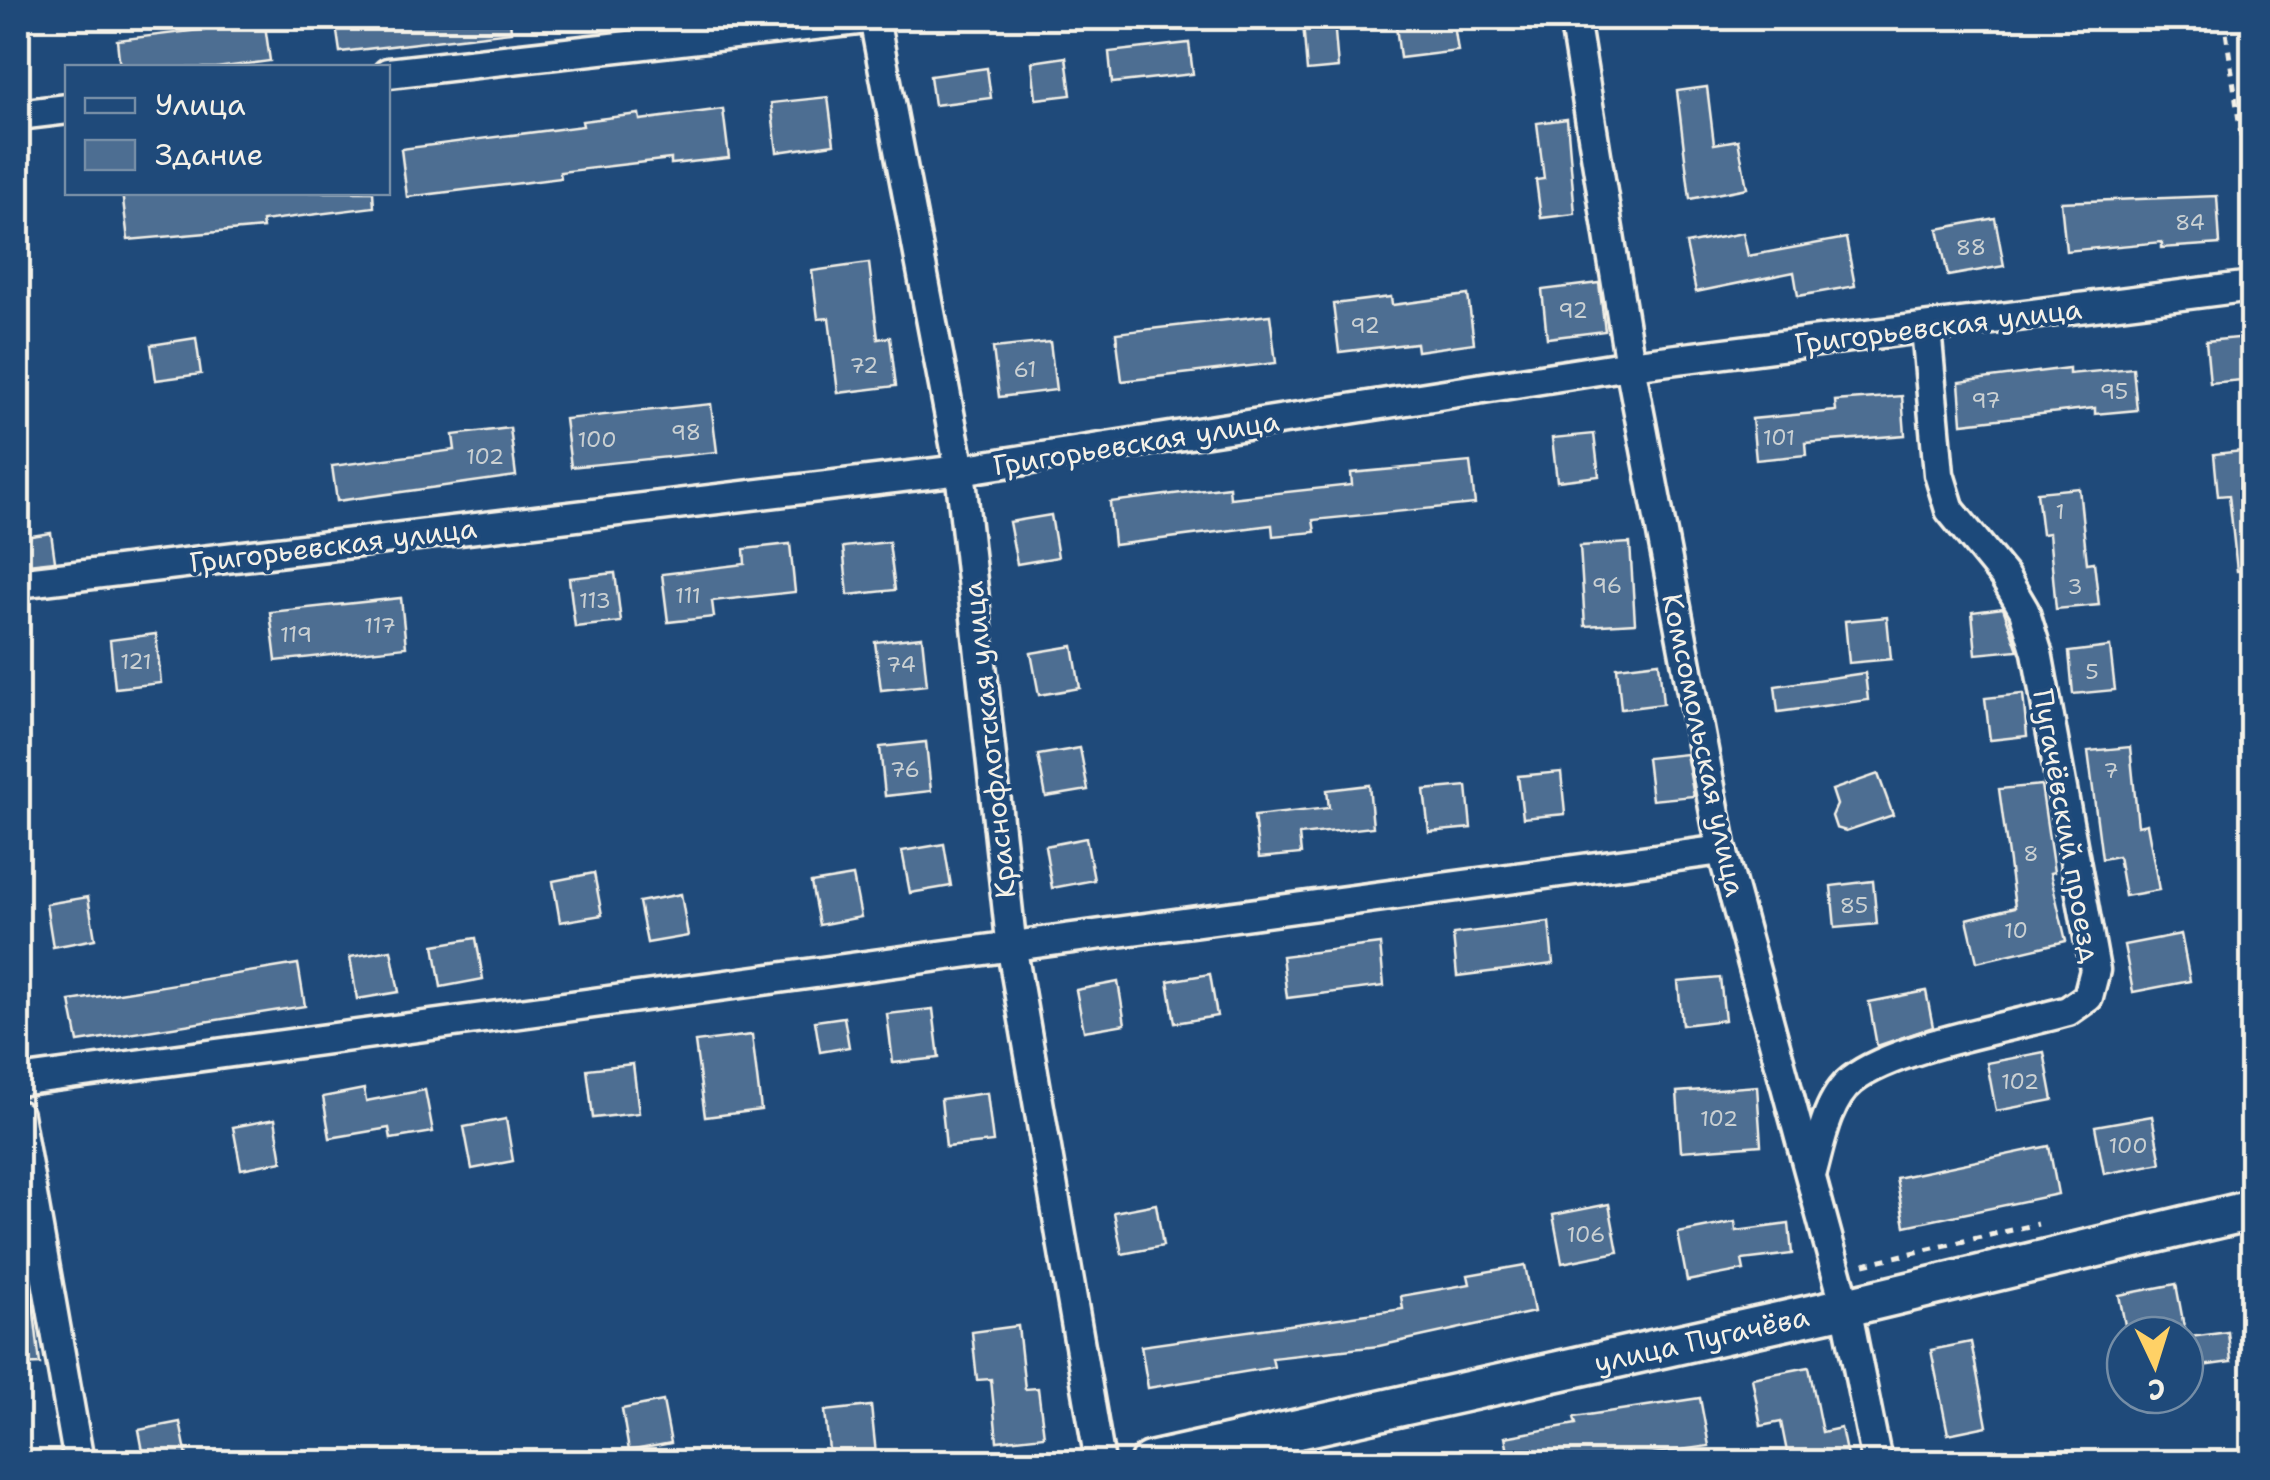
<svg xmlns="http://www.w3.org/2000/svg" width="2270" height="1480" font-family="'Shantell Sans',sans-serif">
<rect width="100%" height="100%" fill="#1f4a7a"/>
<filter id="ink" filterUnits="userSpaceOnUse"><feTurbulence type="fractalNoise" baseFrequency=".01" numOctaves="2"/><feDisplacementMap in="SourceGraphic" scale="20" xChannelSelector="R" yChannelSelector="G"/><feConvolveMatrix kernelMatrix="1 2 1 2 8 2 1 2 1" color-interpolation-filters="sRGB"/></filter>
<g filter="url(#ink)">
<!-- building -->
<g fill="#4d6e92" stroke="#f4f1e8" stroke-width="2.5">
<path d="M264,18L270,61L216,68H120L117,40L208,29L206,20Z"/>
<path d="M335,18H510L511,32L340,52Z"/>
<path d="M1395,18H1453L1458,51L1400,58Z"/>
<path d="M1334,20L1338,68L1307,71L1303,23Z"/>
<path d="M1189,43L1193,74L1112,83L1109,52Z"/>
<path d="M1066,57L1071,95L1036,99L1032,62Z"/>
<path d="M987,68L991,98L934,105L930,76Z"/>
<path d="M1707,87L1714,144L1738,140L1747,188L1690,199L1677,91Z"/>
<path d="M828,97L834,144L777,152L771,103Z"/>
<path d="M723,109L729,158L671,164V159L560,172L561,178L407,197L401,149L583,126L582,121L639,114L640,120Z"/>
<path d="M1567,119L1575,214L1541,218L1536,180L1544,179L1537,123Z"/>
<path d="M122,192H373L374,207L262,221L263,228L128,240Z"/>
<path d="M2217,196L2220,244L2162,248V242L2066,251L2061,202Z"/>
<path d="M1995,218L2004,266L1948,276L1938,229Z"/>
<path d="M1743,233L1748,256L1846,238L1855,286L1798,296L1794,272L1696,292L1686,244Z"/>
<path d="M869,263L878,339L890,337L896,386L838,393L829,318L818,319L812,271Z"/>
<path d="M1599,283L1605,331L1547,338L1542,290Z"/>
<path d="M1468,295L1474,343L1417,351L1416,343L1339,352L1333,304L1391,297L1392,305Z"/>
<path d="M1270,315L1276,363L1122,381L1116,333Z"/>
<path d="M2248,337L2252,379L2210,383L2206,341Z"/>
<path d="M196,338L201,374L156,380L151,345Z"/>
<path d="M1050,342L1056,390L999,397L993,348Z"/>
<path d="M2069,368V374L2133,368L2137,410L2095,414V408L1962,423L1959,382Z"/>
<path d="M1902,396L1905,435L1805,443L1806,455L1756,460L1752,419L1836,411L1835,401Z"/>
<path d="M711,404L717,452L571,467L565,419Z"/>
<path d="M510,428L516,476L337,501L332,466L455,450L453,435Z"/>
<path d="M1594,434L1599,476L1557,481L1552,438Z"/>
<path d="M2252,450V570L2237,571L2229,495L2218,496L2214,454Z"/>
<path d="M1470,462L1475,504L1313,520L1315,532L1273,536L1272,525L1114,545L1110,502L1229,487L1230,498L1352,485L1351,473Z"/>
<path d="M2079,488L2087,563L2094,562L2099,605L2056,609L2049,533L2042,534L2037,492Z"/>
<path d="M1051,515L1058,557L1017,564L1009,522Z"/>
<path d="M51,533L55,561L18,565V538Z"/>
<path d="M889,542L895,590L848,595L843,547Z"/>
<path d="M1630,543L1635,623L1585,626L1580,546Z"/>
<path d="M790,544L795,592L712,601L714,617L668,622L662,574L745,564L744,549Z"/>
<path d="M615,573L621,622L575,627L569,578Z"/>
<path d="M401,598L406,647L276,661L270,612Z"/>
<path d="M2003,608L2018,650L1976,654L1972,612Z"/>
<path d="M1887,617L1891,659L1849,663L1845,621Z"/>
<path d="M156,634L161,683L115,688L110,640Z"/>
<path d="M922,637L927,685L881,690L875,642Z"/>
<path d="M1073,646L1080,688L1039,695L1031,653Z"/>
<path d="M2110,647L2115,690L2073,694L2069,652Z"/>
<path d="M1659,662L1663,704L1621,709L1617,667Z"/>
<path d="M1865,673L1868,700L1778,712L1775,686Z"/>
<path d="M2023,694L2027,736L1990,740L1985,698Z"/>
<path d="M926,742L931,791L885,796L880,747Z"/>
<path d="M2130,747L2138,826L2147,824L2159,890L2125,896L2118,856L2102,859L2088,751Z"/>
<path d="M1080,748L1088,790L1046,797L1038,755Z"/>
<path d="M1686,754L1694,796L1652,800L1647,758Z"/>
<path d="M1561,772L1565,814L1523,818L1518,776Z"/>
<path d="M1878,774L1893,815L1846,831L1836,828L1832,816L1837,805L1832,790Z"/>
<path d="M1369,785L1373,827L1299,835L1301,854L1259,858L1254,816L1329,808L1327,790Z"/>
<path d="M2041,785L2054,872L2050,873L2066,941L1977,962L1967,919L2015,907L1999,789Z"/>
<path d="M1467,786L1471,828L1429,832L1424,790Z"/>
<path d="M1086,838L1094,880L1052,888L1045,846Z"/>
<path d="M944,844L951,886L910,893L902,851Z"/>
<path d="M594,873L602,915L560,922L553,881Z"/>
<path d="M853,876L861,917L819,925L811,883Z"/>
<path d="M1873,881L1877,924L1835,928L1831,886Z"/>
<path d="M681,894L688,936L647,943L639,902Z"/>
<path d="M88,897L95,939L53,947L46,904Z"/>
<path d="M1549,922L1553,964L1457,976L1453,934Z"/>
<path d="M2181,934L2190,981L2133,992L2124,945Z"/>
<path d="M476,938L483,979L441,987L434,945Z"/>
<path d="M1380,944L1384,986L1287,998L1282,956Z"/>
<path d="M391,950L399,992L357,999L350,957Z"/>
<path d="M298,964L305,1006L78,1042L70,1001Z"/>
<path d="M1210,974L1217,1016L1175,1023L1168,981Z"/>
<path d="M1720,978L1725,1020L1682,1025L1678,982Z"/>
<path d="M1118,982L1125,1024L1084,1031L1076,990Z"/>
<path d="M1926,991L1933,1027L1877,1046L1869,1002Z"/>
<path d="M933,1009L939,1058L893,1063L887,1014Z"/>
<path d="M844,1017L849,1047L820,1052L815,1021Z"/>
<path d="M752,1035L761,1110L705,1117L695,1042Z"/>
<path d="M2044,1052L2053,1100L1996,1111L1987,1063Z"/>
<path d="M633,1064L639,1113L593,1118L587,1069Z"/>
<path d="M1757,1086L1761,1145L1681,1151L1677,1092Z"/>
<path d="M364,1089L366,1101L425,1090L433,1132L391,1139L389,1128L330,1138L323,1097Z"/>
<path d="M987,1093L993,1142L946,1147L941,1099Z"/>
<path d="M2152,1116L2161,1163L2104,1174L2095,1126Z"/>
<path d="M275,1119L282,1161L241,1169L233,1127Z"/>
<path d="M506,1119L513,1161L472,1169L464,1127Z"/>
<path d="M2049,1146L2058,1194L1905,1226L1896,1178Z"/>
<path d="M1156,1204L1163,1246L1122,1254L1114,1212Z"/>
<path d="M1609,1204L1618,1252L1562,1263L1553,1215Z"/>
<path d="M1735,1222L1736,1231L1789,1224L1792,1254L1742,1260L1744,1270L1687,1281L1678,1233Z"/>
<path d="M1525,1265L1534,1312L1379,1346L1272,1358L1274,1367L1148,1388L1141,1346L1403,1309L1401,1296L1470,1284L1468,1275Z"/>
<path d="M2176,1284L2185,1332L2127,1335L2119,1295Z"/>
<path d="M32,1294L40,1364L18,1365V1295Z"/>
<path d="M1018,1326L1025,1389L1038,1388L1044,1436L997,1441L991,1379L977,1380L972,1332Z"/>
<path d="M2228,1332L2231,1362L2194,1367L2190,1337Z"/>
<path d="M1971,1342L1987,1426L1948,1434L1931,1350Z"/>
<path d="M1809,1367L1822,1432L1841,1428L1848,1462H1789L1781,1422L1761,1426L1752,1378Z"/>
<path d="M1700,1398L1709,1446L1597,1462H1510L1505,1437L1576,1424L1574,1417Z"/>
<path d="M663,1401L671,1443L629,1451L622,1409Z"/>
<path d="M871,1406L876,1454L830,1460L825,1411Z"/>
<path d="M180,1422L188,1462H145L139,1430Z"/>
</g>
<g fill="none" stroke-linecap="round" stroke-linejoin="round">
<defs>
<g id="street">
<path d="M874,18L960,470L1012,950L1100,1462"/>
<path d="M1574,18L1630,365L1722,850L1846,1307L1877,1462"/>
<path d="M388,73L876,18"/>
<path d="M18,115L68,109"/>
<path d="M18,583L960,470L1630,365L2252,286"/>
<path d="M18,1081L1722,850"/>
<path d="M18,1115L79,1462"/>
<path d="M1812,1172C1820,1143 1827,1100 1852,1080C1895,1046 2012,1027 2068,1011L2088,997L2095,970L2037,652L2024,610L2004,576L1950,510L1939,474L1926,328"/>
</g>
<g id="secondary">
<path id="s1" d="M1150,1462L1846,1307L2252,1210"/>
</g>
</defs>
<!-- street casing -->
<use href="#street" stroke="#f4f1e8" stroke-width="35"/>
<!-- secondary casing -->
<use href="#secondary" stroke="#f4f1e8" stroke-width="45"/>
<!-- path -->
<g stroke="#f4f1e8" stroke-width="5" stroke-dasharray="8 8" stroke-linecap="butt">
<path d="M2224,18L2252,210"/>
<path d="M1864,1264L2038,1224"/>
</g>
<!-- street -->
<use href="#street" stroke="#1f4a7a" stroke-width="28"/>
<!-- secondary -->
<use href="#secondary" stroke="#1f4a7a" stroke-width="38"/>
</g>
</g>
<g text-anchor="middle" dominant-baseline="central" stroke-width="8" stroke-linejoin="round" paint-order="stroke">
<!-- number labels -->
<g font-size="22" fill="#cad0d2">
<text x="2190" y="222">84</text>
<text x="1971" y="247">88</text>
<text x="1573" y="310">92</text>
<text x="1365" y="325">92</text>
<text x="864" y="365">72</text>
<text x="1025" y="369">61</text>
<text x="2114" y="391">95</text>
<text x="1986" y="400">97</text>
<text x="686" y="432">98</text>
<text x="1779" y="437">101</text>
<text x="597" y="439">100</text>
<text x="485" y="456">102</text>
<text x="2060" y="511">1</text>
<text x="1607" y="585">96</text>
<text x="2075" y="586">3</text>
<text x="688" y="595">111</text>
<text x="595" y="600">113</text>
<text x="380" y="625">117</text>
<text x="296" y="634">119</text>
<text x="136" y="661">121</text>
<text x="901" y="664">74</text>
<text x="2092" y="671">5</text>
<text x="905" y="769">76</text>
<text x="2111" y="770">7</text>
<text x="2031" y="853">8</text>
<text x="1854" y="905">85</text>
<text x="2016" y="930">10</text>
<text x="2020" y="1081">102</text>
<text x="1719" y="1118">102</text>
<text x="2128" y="1145">100</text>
<text x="1586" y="1234">106</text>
</g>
<!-- street labels -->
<g font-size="28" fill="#f4f1e8" stroke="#1f4a7a">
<text transform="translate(1938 326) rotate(-7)">Григорьевская улица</text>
<text transform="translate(1136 443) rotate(-9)">Григорьевская улица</text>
<text transform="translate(333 545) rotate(-7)">Григорьевская улица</text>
<text transform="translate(989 740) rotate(-96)">Краснофлотская улица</text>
<text transform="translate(1704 745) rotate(78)">Комсомольская улица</text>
<text transform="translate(2067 826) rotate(80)">Пугачёвский проезд</text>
<text stroke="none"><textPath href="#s1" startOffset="565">улица Пугачёва</textPath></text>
</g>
</g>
<!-- margin -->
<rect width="2270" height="1480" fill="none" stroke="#1f4a7a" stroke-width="60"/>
<rect x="30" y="30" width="2210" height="1420" fill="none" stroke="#f4f1e8" stroke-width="4" filter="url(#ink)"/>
<!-- legend -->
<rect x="65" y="65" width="325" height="130" fill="#1f4a7a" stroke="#748da6" stroke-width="2.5"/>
<rect x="85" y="98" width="50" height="15" fill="#1f4a7a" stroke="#748da6" stroke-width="2.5"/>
<text x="155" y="115" font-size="30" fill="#f4f1e8">Улица</text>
<rect x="85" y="140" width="50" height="30" fill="#4d6e92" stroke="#748da6" stroke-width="2.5"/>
<text x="155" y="165" font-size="30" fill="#f4f1e8">Здание</text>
<!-- north arrow -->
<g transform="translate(2155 1365) rotate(176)"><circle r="48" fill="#1f4a7a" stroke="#748da6" stroke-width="2.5"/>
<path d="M0-8L18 38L0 25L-18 38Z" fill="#ffd166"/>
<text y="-15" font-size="28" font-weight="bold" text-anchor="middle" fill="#f4f1e8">С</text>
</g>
</svg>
